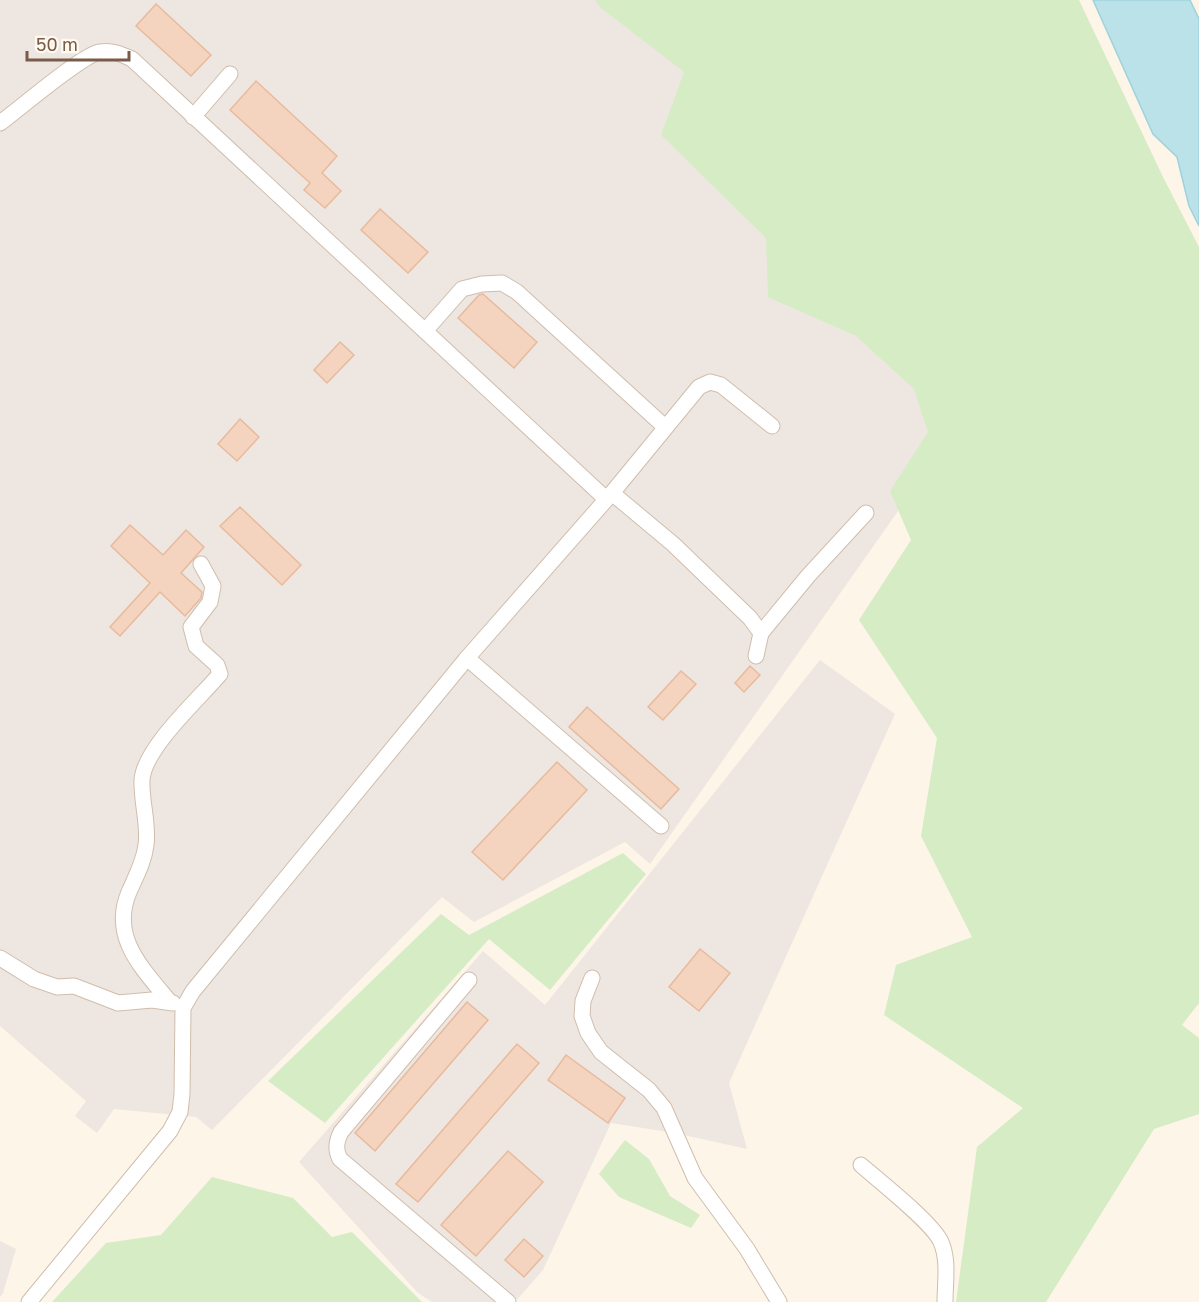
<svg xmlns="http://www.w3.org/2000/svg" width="1199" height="1302" font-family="'Golos Text',sans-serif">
<rect width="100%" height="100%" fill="#fdf5e8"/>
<!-- industrial -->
<g fill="#eee7e1">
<path d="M0,0H752L958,171L936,457L650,864L625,842L474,922L442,897L212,1130L196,1117L114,1109L97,1133L75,1116L86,1101L0,1026Z"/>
<path d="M820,660L895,714L729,1083L747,1149L675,1133L611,1123L543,1270L515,1302H432L418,1293L299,1162L483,951L545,1005Z"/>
<path d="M0,1241L16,1249L3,1293L0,1297Z"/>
</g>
<!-- green -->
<g fill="#d5ecc5">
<path d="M595,0H1079L1163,177L1199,247V1003L1182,1025L1199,1038V1114L1154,1129L1046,1302H956L977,1147L1023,1108L884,1015L896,965L972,937L921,836L937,738L859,620L911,540L890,491L928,432L914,389L856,336L768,297L766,238L661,135L684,72L601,8Z"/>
<path d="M623,853L646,874L550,990L489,939L325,1123L268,1081L441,914L469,935Z"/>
<path d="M625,1140L649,1159L670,1196L700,1215L691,1228L619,1197L599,1174Z"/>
<path d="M212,1177L293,1198L332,1237L352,1232L422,1302H52L106,1243L161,1235Z"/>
</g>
<!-- water -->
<path fill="#bbe2e9" stroke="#a0d2db" stroke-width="1.5" d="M1093,0H1190L1199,19V226L1189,206L1177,157L1153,134Z"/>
<!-- building -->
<g fill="#f4d4be" stroke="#e8ba9d" stroke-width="1.5">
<path d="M156,4L211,55L191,76L136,26Z"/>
<path d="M256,81L337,156L322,173L341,191L325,208L304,190L310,183L230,110Z"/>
<path d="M380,209L428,252L408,273L361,230Z"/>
<path d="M483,294L537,342L514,368L458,318L479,295Z"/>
<path d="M340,342L354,355L327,383L314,370Z"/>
<path d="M240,419L259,437L237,461L218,444Z"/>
<path d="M240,507L301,565L282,585L220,526Z"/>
<path d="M130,525L163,555L186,530L204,547L181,573L202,592L201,598L185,616L160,592L120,636L110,627L150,583L111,546Z"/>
<path d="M750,666L760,675L744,692L735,683Z"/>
<path d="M681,671L696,684L663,720L648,707Z"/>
<path d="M587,707L679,789L661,809L569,727Z"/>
<path d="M557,762L587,790L503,880L472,852Z"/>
<path d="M700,949L730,973L699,1011L669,987Z"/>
<path d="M467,1002L488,1020L375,1151L355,1133Z"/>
<path d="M517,1044L539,1063L418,1202L396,1184Z"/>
<path d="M566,1055L625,1098L608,1123L548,1080Z"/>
<path d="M508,1151L543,1182L476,1256L441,1225Z"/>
<path d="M524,1239L543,1256L524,1277L505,1260Z"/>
</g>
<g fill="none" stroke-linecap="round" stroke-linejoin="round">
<defs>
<g id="minor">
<path d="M193,117L230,74"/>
<path d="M0,123C18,110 83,54 100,52C112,50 121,54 132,59L425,331"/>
<path d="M612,493L673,544L750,618L761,633L756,656"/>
<path d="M606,499L425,331L462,289L482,284L502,283L517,292L665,427"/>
<path d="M761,633L808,576L866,513"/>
<path d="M467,658L661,826"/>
<path d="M0,958L34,979L57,987L74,986L118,1003L152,1000L173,1003"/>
<path d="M592,978L583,1001L582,1016L588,1033L601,1052L649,1090L664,1108L695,1178L747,1249L779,1302"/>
<path d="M469,980L341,1132C336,1142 335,1150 340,1159L508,1302"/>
<path d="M169,1001C142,968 110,937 129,892C136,876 144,862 146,845C149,825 141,801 142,780C144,748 199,699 220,674L217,665L196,646L191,627L210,602L213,586L201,564"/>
<path d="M861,1165C879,1181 933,1223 941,1242C949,1260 945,1283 945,1302"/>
<path d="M29,1302L170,1131L180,1112L182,1094L183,1008L193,991L467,658L612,493L699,387L710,382L721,385L772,426"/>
</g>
</defs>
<!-- minor casing -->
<use href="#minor" stroke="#d0bdac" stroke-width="17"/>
<!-- minor -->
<use href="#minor" stroke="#fff" stroke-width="15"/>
</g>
<!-- scale -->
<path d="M27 51v9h102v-9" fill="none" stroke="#795b4a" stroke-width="3"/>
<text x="36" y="51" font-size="18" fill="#795b4a" stroke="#fff9ef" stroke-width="4.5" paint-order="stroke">50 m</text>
</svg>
